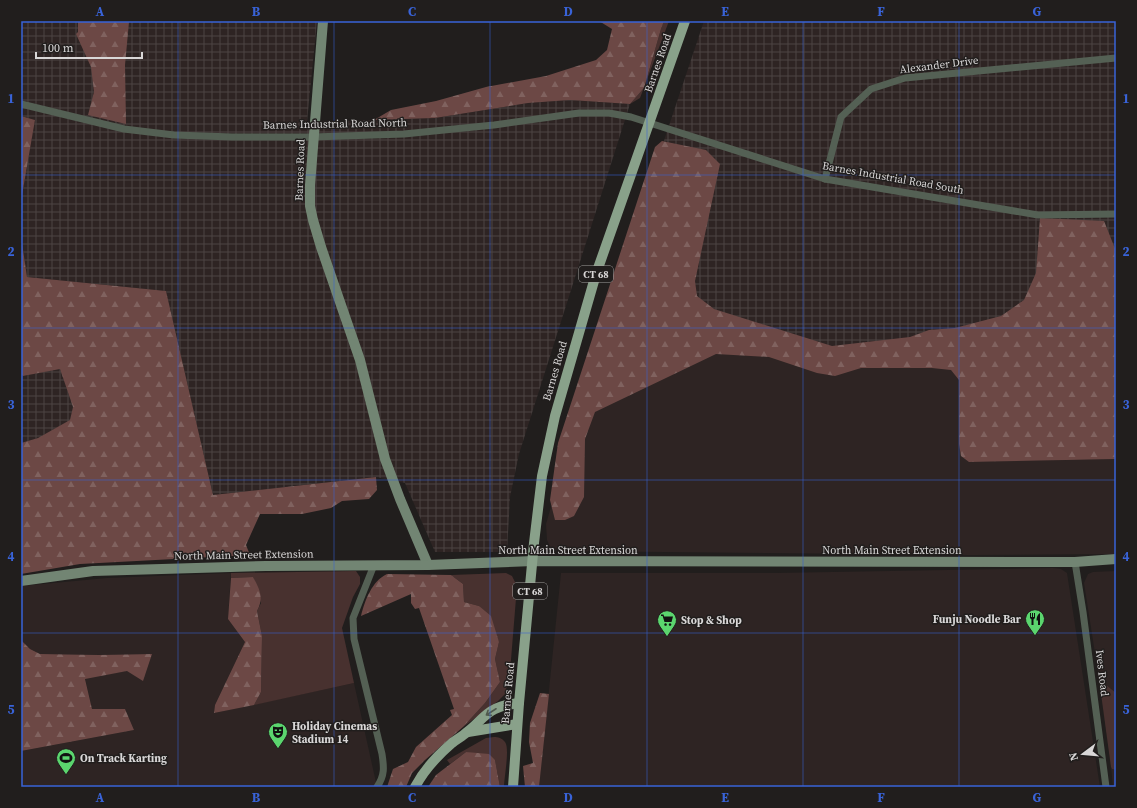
<svg xmlns="http://www.w3.org/2000/svg" width="1137" height="808" font-family="'Source Serif 4',serif">
<defs>
<pattern id="industrial-grid" width="8" height="8" patternUnits="userSpaceOnUse"><rect width="8" height="8" fill="#2e2423"/><path d="M0 4h8M4 0v8" fill="none" stroke="#4c4342"/></pattern>
<pattern id="forest-firs" width="22" height="20" patternUnits="userSpaceOnUse"><rect width="22" height="20" fill="#6c4845"/><path d="M5 1l3.5 6h-7zM16 11l3.5 6h-7z" fill="#80625f"/></pattern>
</defs>
<rect width="100%" height="100%" fill="#211e1d"/>
<!-- built -->
<g fill="#2e2423">
<path d="M610,302L966,345L969,462L1116,459V554L971,555L560,551L550,547L547,540L546,524Z"/>
<path d="M1053,568L1061,569L1067,573L1100,787H539L561,573H776Z"/>
<path d="M1116,571V693L1099,679L1084,583L1088,574L1093,572Z"/>
<path d="M231,573L228,619L245,642L215,705L214,713L354,683L377,787H21V751L134,730L125,709H92L85,678L127,671L152,654L99,655L40,654L30,649L21,640V586L107,578Z"/>
<path d="M1111,767L1112,769L1116,770V787H1113Z"/>
</g>
<!-- industrial -->
<g fill="url(#industrial-grid)">
<path d="M21,21H317L307,122L435,118L528,103L570,100L630,104L519,454L510,497L507,552H435L405,483L376,477L213,495L166,291L27,277L21,236V201L35,120L21,116Z"/>
<path d="M704,21H1116V334L833,356L610,302Z"/>
<path d="M60,368L73,407L71,420L38,438L21,443V374L24,376Z"/>
</g>
<!-- green -->
<g fill="#48312f">
<path d="M664,21H669L640,98L630,104L644,88L661,29Z"/>
<path d="M356,571L360,577V584L353,597L342,628L354,683L254,705L261,692L262,636L257,611L261,603L253,577L231,578V573Z"/>
<path d="M506,573L512,576L517,586L510,672L505,694L498,701L463,727L485,703L500,682L495,659L499,642L479,606L464,602L463,584L451,575Z"/>
<path d="M1099,679L1116,693V770L1112,769L1111,767Z"/>
<path d="M494,737C498,737 502,738 505,742C510,748 504,778 504,787H500L495,760L466,752L450,764L447,760L486,738Z"/>
</g>
<!-- forest -->
<g fill="url(#forest-firs)">
<path d="M78,21L129,22L125,65L126,124L88,115L94,92L91,67L76,34L78,32Z"/>
<path d="M599,21H664L661,29L644,88L630,104L570,100L528,103L435,118L374,120L391,110L436,101L486,87L546,76L596,60L607,50L612,29Z"/>
<path d="M21,116L35,120L21,201Z"/>
<path d="M662,141L706,150L720,164L695,281L697,296L714,309L832,346L910,337L929,330L955,328L1001,316L1024,300L1036,273L1040,218L1104,221L1116,251V459L969,462L961,456L959,444V380L951,370L932,368H861L835,376L817,373L769,357L716,354L595,412L585,439L584,497L574,516L565,520H555L550,500L558,443L655,147Z"/>
<path d="M21,236L27,277L166,291L213,495L376,477L377,490L369,499L342,501L331,508L302,514H260L246,545L250,555L80,564L21,574V443L38,438L70,420L73,407L60,369L23,376L21,374Z"/>
<path d="M387,574L451,575L463,584L464,602L479,606L491,616L499,642L495,659L500,682L485,703L463,727L425,760L412,773L406,787H387L393,769L408,762L416,747L452,715L450,710L454,709L419,608L415,609L411,603V594L361,616C365,600 372,581 387,574Z"/>
<path d="M253,577C260,590 264,598 257,611L262,636L261,692L254,705L214,713L215,705L245,642L228,619L231,578Z"/>
<path d="M21,640L30,649L40,654L99,655L152,654L143,681L127,671L85,679L92,709H125L134,730L21,751Z"/>
<path d="M540,693L549,694L539,787H525L523,766L533,763L529,742L530,723Z"/>
<path d="M466,752L489,754L495,760L500,787H428L436,775Z"/>
</g>
<g fill="none" stroke-linecap="round" stroke-linejoin="round">
<!-- street -->
<g stroke="#546054" stroke-width="7">
<path d="M21,104L124,129L174,135L232,137H313L404,134L494,125L579,113H609L631,117L825,179L1038,215L1116,214"/>
<path d="M825,179L841,117L871,89L905,78L1116,58"/>
<path d="M1075,562L1083,612L1106,787"/>
<path d="M374,565L353,618L354,639L382,754C384,767 385,775 377,787"/>
</g>
<!-- secondary -->
<g stroke="#728573" stroke-width="10">
<path d="M323,21L310,185V206L313,220L321,247L360,360L385,459L400,499L428,565"/>
<path d="M21,581L93,571L266,566L428,565L533,561L1075,562L1116,559"/>
</g>
<!-- primary -->
<g stroke="#89a18a" stroke-width="10">
<path d="M468,732L517,724"/>
<path d="M415,787C424,770 438,755 452,743C457,739 463,736 467,732C477,725 484,714 495,709C503,705 511,704 519,703"/>
<path d="M513,787L519,703L534,543L542,476L555,416L596,274L685,21"/>
</g>
</g>
<!-- one-way arrows -->
<defs><path id="oneway-shaft" d="M-6 0H5M1.5-3L5.5 0L1.5 3" fill="none" stroke-width="1.6" stroke-linecap="round" stroke-linejoin="round"/></defs>
<use stroke="#50594e" href="#oneway-shaft" transform="translate(491 712) rotate(147)"/>
<!-- grid -->
<path fill="none" stroke="#3963d8" stroke-width="1" stroke-opacity="0.55" d="M178,21V787M334,21V787M490,21V787M647,21V787M803,21V787M959,21V787M21,175H1116M21,328H1116M21,480H1116M21,633H1116"/>
<!-- icons -->
<defs>
<symbol id="restaurant-pin" viewBox="-11 -11 22 30"><path d="M0 17L-7.5 6A9.5 9.5 0 1 1 7.5 6Z" fill="#5bd56e" stroke="#211e1d"/><path d="M-5-6h1v4h1v-4h1v4h1v-4h1v5L-1.5 .5V6h-2V.5L-5-1ZM5-6V6H3V1.5H1.5Q1.5-4 5-6Z" fill="#111"/></symbol>
<symbol id="supermarket-pin" viewBox="-11 -11 22 30"><path d="M0 17L-7.5 6A9.5 9.5 0 1 1 7.5 6Z" fill="#5bd56e" stroke="#211e1d"/><path d="M-6-5.5h2.5l.6 2H6L4.5 2H-2.5L-4.4-4H-6ZM-1.5 3.2a1.3 1.3 0 1 0 .1 0ZM3 3.2a1.3 1.3 0 1 0 .1 0Z" fill="#111"/></symbol>
<symbol id="theatre-pin" viewBox="-11 -11 22 30"><path d="M0 17L-7.5 6A9.5 9.5 0 1 1 7.5 6Z" fill="#5bd56e" stroke="#211e1d"/><path d="M-5-5.5Q0-4 5-5.5V0Q5 5 0 6Q-5 5-5 0ZM-3.3-2.5H-1v1.5H-3.3ZM1-2.5H3.3v1.5H1ZM-2.8 1Q0 5.5 2.8 1Z" fill="#111"/></symbol>
<symbol id="stadium-pin" viewBox="-11 -11 22 30"><path d="M0 17L-7.5 6A9.5 9.5 0 1 1 7.5 6Z" fill="#5bd56e" stroke="#211e1d"/><path d="M0-5a6.5 5 0 1 0 0 10a6.5 5 0 1 0 0-10ZM-3.5-1.8h7v3.6h-7Z" fill="#111"/></symbol>
</defs>
<g fill-rule="evenodd">
<use href="#restaurant-pin" x="1024" y="608" width="22" height="30"/>
<use href="#supermarket-pin" x="656" y="609" width="22" height="30"/>
<use href="#theatre-pin" x="267" y="721" width="22" height="30"/>
<use href="#stadium-pin" x="55" y="747" width="22" height="30"/>
</g>
<g text-anchor="middle" dominant-baseline="central" stroke-width="3" stroke-linejoin="round" paint-order="stroke">
<!-- shield labels -->
<g fill="#211e1d" stroke="#a2a09f" stroke-width="1">
<rect x="579" y="266" width="34" height="16" rx="3"/>
<rect x="513" y="583" width="34" height="16" rx="3"/>
</g>
<g font-size="10" font-weight="bold" fill="#d9d7d7">
<text x="596" y="274">CT 68</text>
<text x="530" y="591">CT 68</text>
</g>
<!-- street labels -->
<g font-size="11" fill="#d9d7d7" stroke="#211e1d">
<text transform="translate(658 63) rotate(-71)">Barnes Road</text>
<text transform="translate(939 65) rotate(-7)">Alexander Drive</text>
<text transform="translate(335 124) rotate(-1)">Barnes Industrial Road North</text>
<text transform="translate(300 170) rotate(-88)">Barnes Road</text>
<text transform="translate(893 178) rotate(10)">Barnes Industrial Road South</text>
<text transform="translate(555 371) rotate(-74)">Barnes Road</text>
<text x="568" y="550">North Main Street Extension</text>
<text x="892" y="550">North Main Street Extension</text>
<text transform="translate(244 555) rotate(-1)">North Main Street Extension</text>
<text transform="translate(1102 673) rotate(83)">Ives Road</text>
<text transform="translate(508 693) rotate(-85)">Barnes Road</text>
</g>
<!-- poi labels -->
<g font-size="11" font-weight="bold" fill="#d9d7d7" stroke="#211e1d" text-anchor="start">
<text x="1021" y="619" text-anchor="end">Funju Noodle Bar</text>
<text x="681" y="620">Stop &amp; Shop</text>
<text x="292" y="726">Holiday Cinemas<tspan x="292" dy="13">Stadium 14</tspan></text>
<text x="80" y="758">On Track Karting</text>
</g>
</g>
<!-- border -->
<rect width="1137" height="808" fill="none" stroke="#211e1d" stroke-width="44"/>
<!-- north arrow -->
<g transform="translate(1083 754) rotate(254)" stroke="#211e1d" stroke-width="3" paint-order="stroke">
<path d="M0-3L7 15L0 10L-7 15Z" fill="#d9d7d7"/>
<text y="-6" font-size="11" font-weight="bold" text-anchor="middle" fill="#d9d7d7">N</text>
</g>
<!-- scale -->
<path d="M36 52v6h106v-6" fill="none" stroke="#d9d7d7" stroke-width="2"/>
<text x="42" y="52" font-size="12" fill="#d9d7d7" stroke="#211e1d" stroke-width="3" paint-order="stroke">100 m</text>
<rect x="22" y="22" width="1093" height="764" fill="none" stroke="#3963d8" stroke-width="1.5"/>
<g font-size="13" text-anchor="middle" font-weight="bold" fill="#3963d8">
<text x="100" y="16">A</text>
<text x="256" y="16">B</text>
<text x="412" y="16">C</text>
<text x="568" y="16">D</text>
<text x="725" y="16">E</text>
<text x="881" y="16">F</text>
<text x="1037" y="16">G</text>
<text x="11" y="103">1</text>
<text x="1126" y="103">1</text>
<text x="11" y="256">2</text>
<text x="1126" y="256">2</text>
<text x="11" y="409">3</text>
<text x="1126" y="409">3</text>
<text x="11" y="561">4</text>
<text x="1126" y="561">4</text>
<text x="11" y="714">5</text>
<text x="1126" y="714">5</text>
<text x="100" y="802">A</text>
<text x="256" y="802">B</text>
<text x="412" y="802">C</text>
<text x="568" y="802">D</text>
<text x="725" y="802">E</text>
<text x="881" y="802">F</text>
<text x="1037" y="802">G</text>
</g>
</svg>
